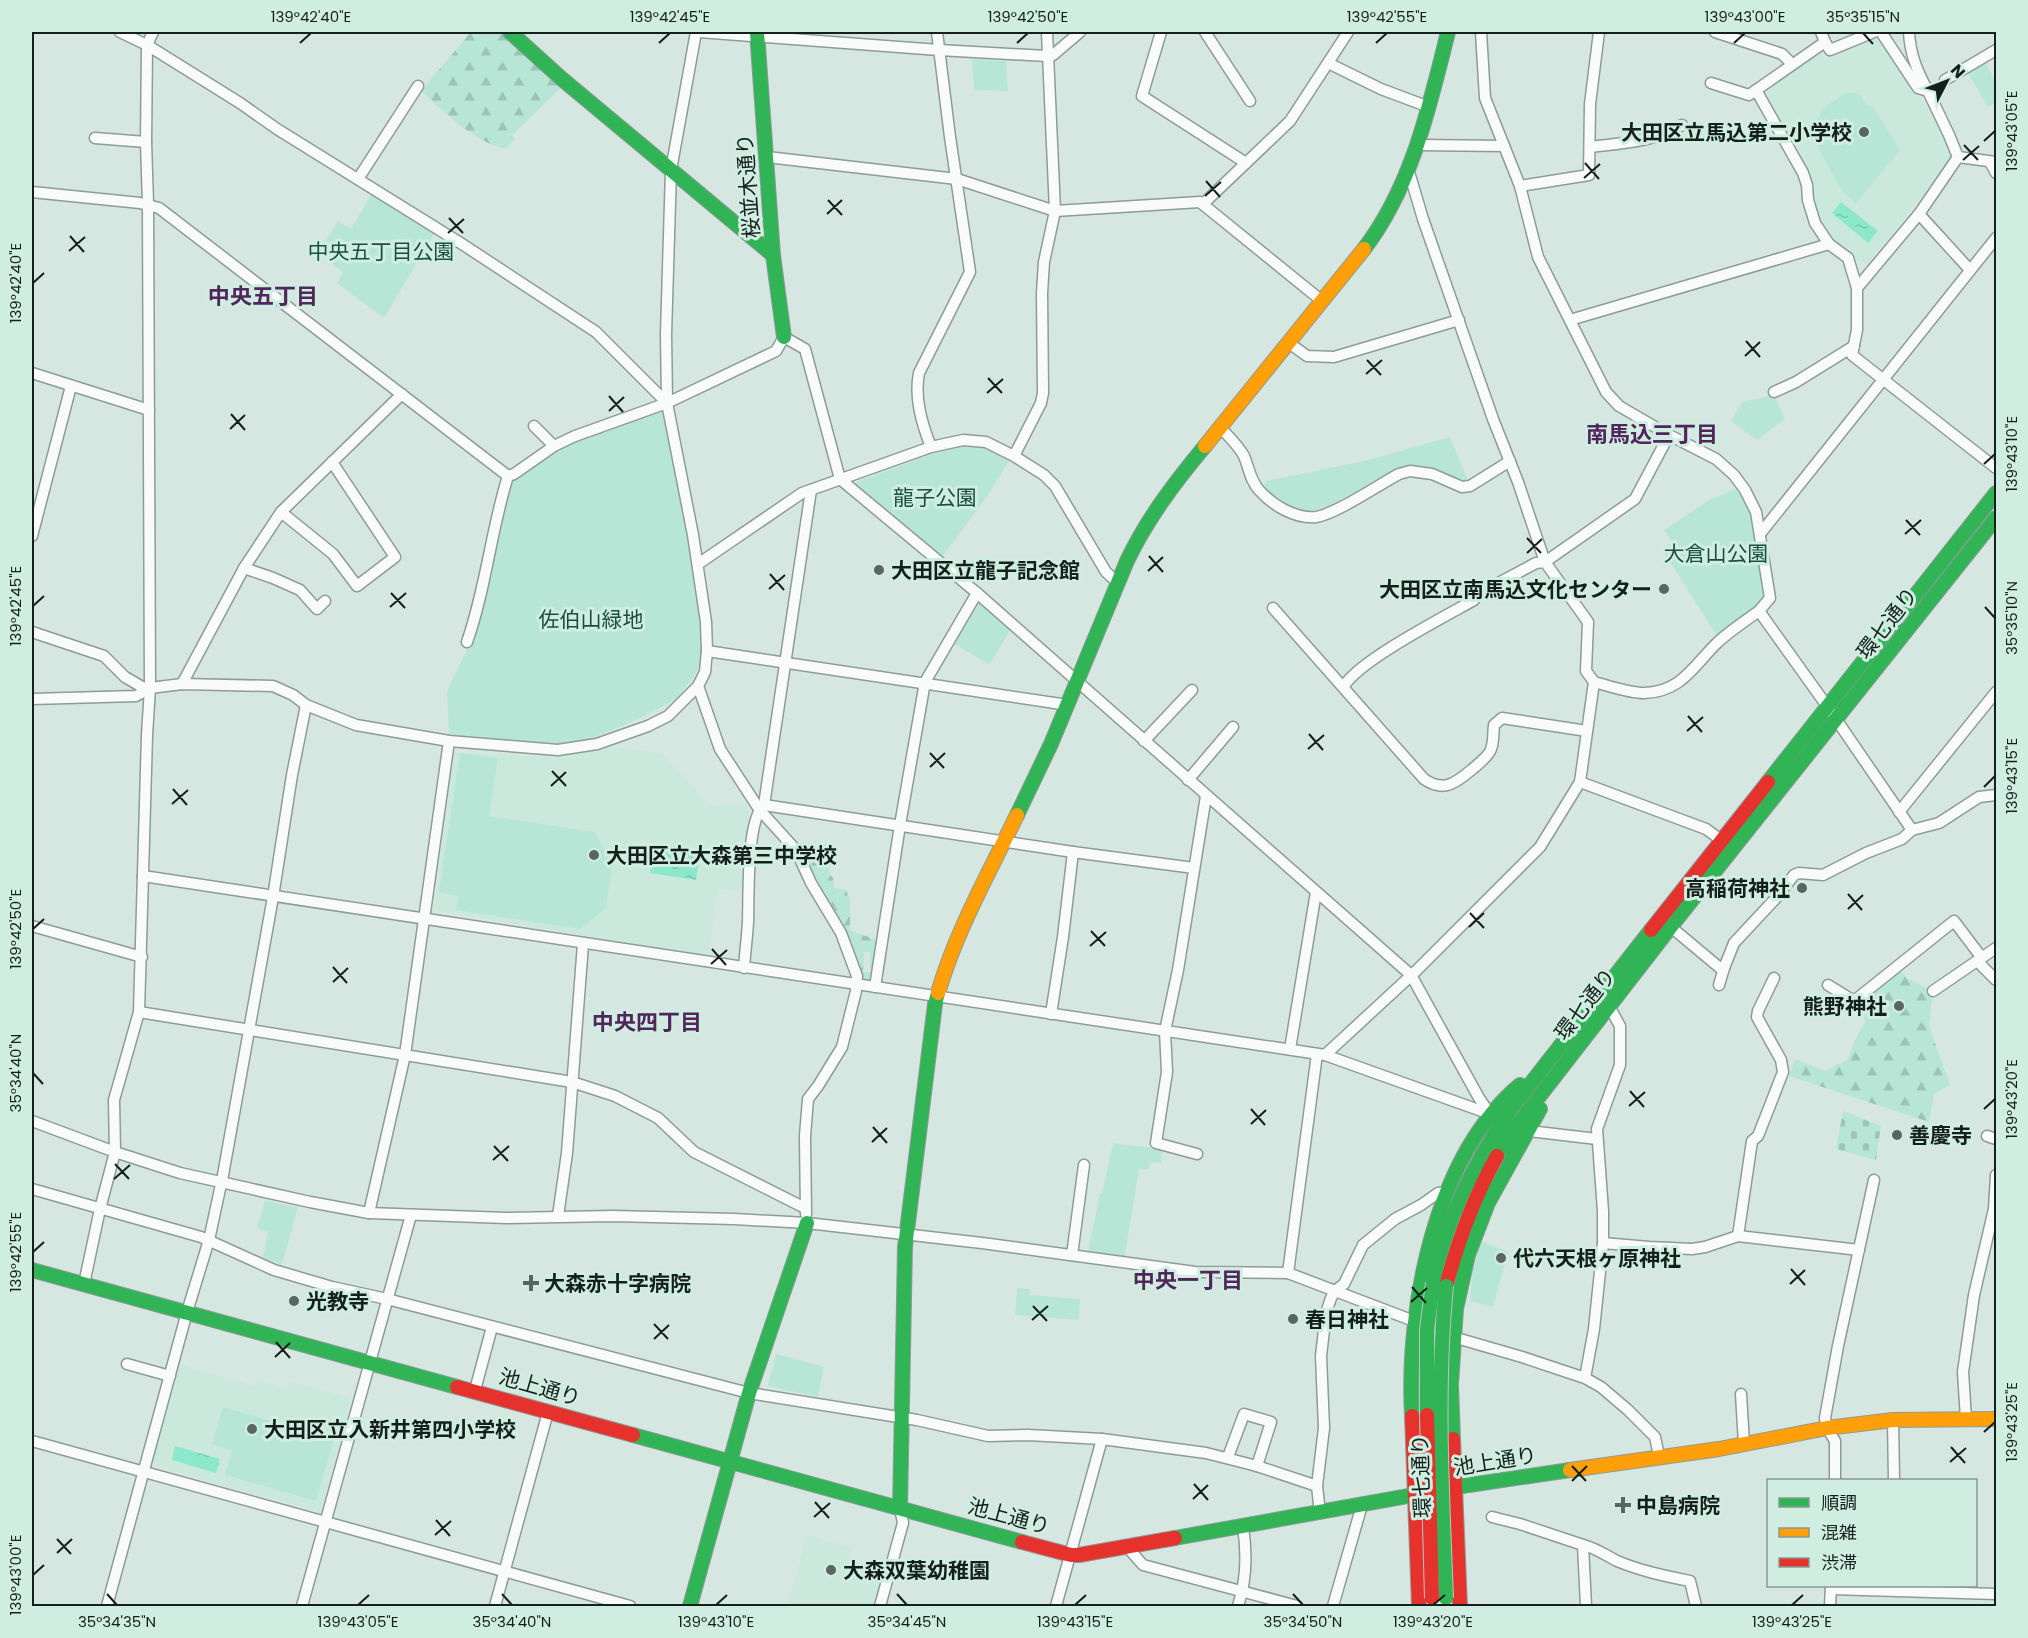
<svg xmlns="http://www.w3.org/2000/svg" width="2028" height="1638" font-family="Poppins,'Noto Sans JP',sans-serif">
<defs>
<pattern id="forest-firs" width="22" height="20" patternUnits="userSpaceOnUse" patternTransform="scale(1.5)"><rect width="22" height="20" fill="#b8e6d6"/><path d="M5 1l3.5 6h-7zM16 11l3.5 6h-7z" fill="#9dc5b7"/></pattern>
<pattern id="cemetery-stones" width="16" height="16" patternUnits="userSpaceOnUse" patternTransform="scale(1.5)"><rect width="16" height="16" fill="#b8e6d6"/><path d="M2 7V4a2 2 0 0 1 4 0v3zM10 15v-3a2 2 0 0 1 4 0v3z" fill="#9dc5b7"/></pattern>
<pattern id="water-ripples" width="26" height="14" patternUnits="userSpaceOnUse" patternTransform="scale(1.5)"><rect width="26" height="14" fill="#8ce8cb"/><path d="M2 4q2-2 4 0t4 0M15 11q2-2 4 0t4 0" fill="none" stroke="#78c7ae"/></pattern>
</defs>
<rect width="100%" height="100%" fill="#d6e7e1"/>
<!-- built -->
<g fill="#cbe8dd">
<path d="M1876,37L1930,111L1951,152V157L1907,216L1868,263L1855,260L1850,252L1825,232L1817,214L1811,177L1764,90L1818,51L1827,59Z"/>
<path d="M612,746L662,753L710,805L746,804L750,822L744,891L718,889L708,957L434,910L453,752L554,757Z"/>
<path d="M177,1364L254,1386L256,1379L287,1388L289,1381L351,1398L322,1510L319,1512L156,1466L152,1461Z"/>
<path d="M807,1535L852,1548L848,1565L882,1575L873,1606H787Z"/>
</g>
<!-- forest -->
<g fill="url(#forest-firs)" fill-rule="evenodd">
<path d="M471,32H500L563,86L512,135L515,139L506,149C472,141 447,114 421,91Z"/>
<path d="M798,843L827,844L831,859L829,873L833,878L834,888L846,890L850,900V930L879,941L873,982L864,980L845,937L838,915L818,882ZM864,952H870V968H874V972H863Z"/>
<path d="M1899,970L1908,979L1933,991L1929,1026L1950,1085L1934,1094L1929,1122L1789,1076L1795,1059L1825,1071L1847,1060L1855,1040L1865,1022L1864,1010L1867,999Z"/>
</g>
<!-- cemetery -->
<path fill="url(#cemetery-stones)" d="M1843,1111L1881,1126L1876,1160L1836,1149Z"/>
<!-- park -->
<g fill="#b8e6d6">
<path d="M972,59L1006,61L1008,91L974,90Z"/>
<path d="M1985,62L1996,83V102L1988,107L1968,73Z"/>
<path d="M1847,92L1860,94L1865,103L1873,107L1900,150L1856,203L1842,191L1806,126L1819,118L1822,109Z"/>
<path d="M372,194L434,234L384,318L337,283L343,272L318,253L338,221L351,229Z"/>
<path d="M1774,395L1785,419L1757,440L1731,421L1742,402Z"/>
<path d="M666,408L707,651L694,676L676,699L643,717L569,748L558,750L449,734L447,691L468,648L481,610L500,523L511,483L519,477L517,474L576,438Z"/>
<path d="M1450,437L1468,481L1399,470L1385,475L1331,505L1316,510L1302,511L1280,502L1264,487L1266,481L1364,461Z"/>
<path d="M962,446L982,447L1009,461L986,498L942,557L854,483L932,454Z"/>
<path d="M1736,489L1751,511L1768,597L1759,607L1717,636L1662,549L1672,542L1664,530L1709,500Z"/>
<path d="M980,601L1012,627L989,665L955,644Z"/>
<path d="M460,753L498,758L489,816L594,832L605,850L614,852L606,908L580,929L456,910L458,896L439,892Z"/>
<path d="M1113,1143C1129,1146 1147,1145 1162,1151L1161,1163L1150,1162L1149,1169H1139L1124,1260L1087,1256L1100,1194L1102,1193Z"/>
<path d="M265,1201L298,1207L282,1265L263,1257L268,1232L257,1228Z"/>
<path d="M1479,1240L1508,1252L1493,1307L1470,1301L1472,1276Z"/>
<path d="M1017,1288L1030,1289V1295L1080,1299L1079,1320L1015,1315Z"/>
<path d="M776,1354L824,1367L818,1397L768,1386Z"/>
<path d="M223,1407L334,1439L316,1501L225,1475L232,1450L212,1444Z"/>
</g>
<!-- water -->
<g fill="url(#water-ripples)">
<path d="M1841,202L1878,231L1868,243L1832,213Z"/>
<path d="M654,849L700,856L696,880L650,873Z"/>
<path d="M175,1446L220,1459L216,1473L172,1460Z"/>
</g>
<g fill="none" stroke-linecap="round" stroke-linejoin="round">
<defs>
<g id="street">
<path d="M120,32L147,45L240,103L277,129L462,244L596,332L667,403"/>
<path d="M699,32L939,50L1047,56L1053,55L1080,32"/>
<path d="M1161,32L1142,96L1246,163"/>
<path d="M1205,32L1250,101"/>
<path d="M1481,32L1485,98L1520,186L1538,257L1606,392L1619,406L1669,435L1716,459L1734,475L1745,490L1756,512L1770,598L1759,611L1827,706L1912,830"/>
<path d="M1715,32L1782,54L1792,64"/>
<path d="M1909,32C1910,54 1917,71 1928,91"/>
<path d="M1825,42L1830,50L1874,32"/>
<path d="M1328,63L1381,89L1429,107"/>
<path d="M1945,80L1996,50"/>
<path d="M1711,83L1749,95L1825,42L1821,32"/>
<path d="M1756,90L1803,173L1807,185L1808,200L1815,223L1829,244L1848,258L1857,288V330L1852,355L1996,468"/>
<path d="M95,138L146,142"/>
<path d="M1419,145L1504,146"/>
<path d="M1590,147C1622,143 1655,142 1682,125"/>
<path d="M767,157L957,179L1055,211L1200,202L1322,301"/>
<path d="M1958,157L1996,162"/>
<path d="M1990,162L1996,173"/>
<path d="M358,179L418,86"/>
<path d="M1520,186L1589,175L1590,104L1599,32"/>
<path d="M32,192L140,203L159,208L508,476"/>
<path d="M1203,204L1290,121L1348,32"/>
<path d="M1919,214L1970,270"/>
<path d="M1857,288L1919,214L1958,157L1949,135L1928,91L1918,88L1881,32"/>
<path d="M1570,320L1829,244"/>
<path d="M1289,343L1307,356L1334,357L1459,320"/>
<path d="M32,373L149,410"/>
<path d="M1774,392L1796,382L1854,346"/>
<path d="M534,426L554,446"/>
<path d="M1220,427C1228,436 1238,445 1244,456C1249,468 1250,480 1259,490C1272,505 1295,519 1316,517C1336,514 1380,484 1399,474L1410,471L1432,474L1462,487L1470,486L1510,461"/>
<path d="M931,447C922,424 914,398 919,373L970,272L950,137L937,32"/>
<path d="M1014,456L1041,403L1043,393L1042,293L1044,262L1055,211L1047,32"/>
<path d="M281,512L333,554L357,586L395,557L332,462"/>
<path d="M1760,534L1996,238"/>
<path d="M32,536L71,386"/>
<path d="M698,564L802,493L931,447L963,440L986,442L1014,456L1044,475L1055,486L1106,572L1118,583"/>
<path d="M244,568L273,578L300,590L317,609L325,601"/>
<path d="M1273,608L1424,779C1445,794 1458,781 1475,767C1480,762 1489,756 1491,749C1494,742 1493,732 1494,725L1502,718L1587,731"/>
<path d="M32,632L104,656L125,677L144,688H150"/>
<path d="M707,651L1068,705"/>
<path d="M1594,682C1610,686 1628,693 1644,693C1682,692 1694,665 1718,642C1730,631 1745,621 1759,611"/>
<path d="M182,684L244,568L281,512L402,394"/>
<path d="M698,686L720,749L759,809L796,850L811,883L841,933L857,976L856,991L842,1047L818,1086L808,1099L805,1136L806,1214"/>
<path d="M1344,686C1360,660 1444,617 1474,600L1476,595L1536,563L1545,562L1635,499L1669,435"/>
<path d="M32,699L136,696L150,688L182,684L273,686L293,695L306,705L356,725L449,741L558,750L597,744L648,726L668,716L698,686L705,672L707,651L706,622L693,535L667,403L666,334L671,170L696,32"/>
<path d="M1144,741L1192,690"/>
<path d="M1188,780L1233,727"/>
<path d="M1580,782L1706,829L1721,840"/>
<path d="M764,805L1073,852L1194,868"/>
<path d="M1899,812L1996,692"/>
<path d="M143,876L1325,1055L1490,1114L1479,1098L1411,975L977,593L840,479L805,349L784,337L776,351L667,403L575,436L554,446L514,474L508,476C491,530 486,588 467,642"/>
<path d="M32,926L142,957"/>
<path d="M1671,927L1720,968H1724L1734,943L1776,898L1794,875L1799,873L1823,875L1866,853L1902,839L1912,830L1939,823L1979,797L1996,795"/>
<path d="M1977,961L1996,980"/>
<path d="M744,968C745,953 747,938 748,922C749,898 746,820 764,805L811,490"/>
<path d="M1719,985L1724,968"/>
<path d="M1828,985L1854,1001L1954,921L1982,958"/>
<path d="M875,987L900,825L925,682L977,593"/>
<path d="M1933,991L1996,948"/>
<path d="M139,1012L572,1082L615,1096L658,1118L694,1152L805,1208"/>
<path d="M1051,1014L1063,937L1073,852"/>
<path d="M1290,1049L1316,892"/>
<path d="M1325,1055L1416,971L1540,847L1580,782L1594,682L1586,671L1588,622L1545,562L1518,482L1493,419L1423,219L1409,172"/>
<path d="M32,1121L115,1152L180,1173L310,1202L369,1213L506,1218L613,1216L734,1219L807,1223L982,1243L1195,1272L1288,1273L1414,1321"/>
<path d="M1529,1131L1597,1139"/>
<path d="M1987,1136L1996,1139"/>
<path d="M1197,1154L1156,1143L1167,1072L1165,1031L1178,970L1206,796"/>
<path d="M32,1189L201,1237L274,1270L332,1287L387,1299L749,1393L917,1420L988,1436L1028,1435L1102,1439L1206,1453L1257,1466L1317,1486"/>
<path d="M369,1213L405,1055L449,741"/>
<path d="M558,1216L567,1153L583,944"/>
<path d="M1738,1236L1752,1141L1758,1136L1783,1072L1781,1060L1757,1017L1758,1011L1774,978"/>
<path d="M1603,1243L1649,1247L1692,1249L1705,1247L1738,1236L1859,1250"/>
<path d="M1072,1255L1084,1165"/>
<path d="M1288,1273L1317,1054"/>
<path d="M84,1284L100,1209L115,1152L114,1100L139,1012L147,735L150,688L148,204L146,142L147,45L153,32"/>
<path d="M1453,1337L1522,1357L1585,1378L1601,1387L1628,1410L1655,1437L1659,1456"/>
<path d="M127,1364L170,1376"/>
<path d="M1585,1378L1594,1329L1603,1243V1211L1597,1129L1620,1065V1026L1609,1006"/>
<path d="M475,1390L492,1327"/>
<path d="M1741,1394L1744,1444"/>
<path d="M1966,1419L1963,1372L1974,1295L1994,1209L1996,1175"/>
<path d="M1893,1420L1894,1480"/>
<path d="M32,1441L630,1606"/>
<path d="M1228,1457L1244,1414L1271,1422L1257,1466"/>
<path d="M1835,1480V1441L1827,1428L1825,1418L1838,1346L1874,1180"/>
<path d="M1320,1513L1317,1486L1324,1428L1321,1356L1326,1313L1331,1298L1335,1291L1344,1284L1363,1245L1395,1219L1421,1205L1438,1193L1447,1192"/>
<path d="M1492,1517L1520,1524L1583,1545L1586,1606"/>
<path d="M1583,1545C1596,1548 1605,1555 1617,1561C1641,1571 1665,1576 1690,1581L1696,1606"/>
<path d="M1128,1548L1143,1565L1297,1606"/>
<path d="M1831,1589L1996,1594"/>
<path d="M107,1606L187,1312L209,1240L223,1175L273,897L292,775L306,705"/>
<path d="M302,1606L411,1215"/>
<path d="M495,1606L548,1412"/>
<path d="M880,1606L903,1523L900,1508"/>
<path d="M1056,1606L1102,1439"/>
<path d="M1238,1606C1246,1582 1247,1553 1243,1527"/>
<path d="M1333,1606L1362,1505"/>
<path d="M1830,1606L1831,1586"/>
</g>
<g id="fast">
<path d="M510,32L562,79L773,255"/>
<path d="M757,32L773,255L784,337"/>
<path d="M1364,249C1412,186 1429,108 1448,32"/>
<path d="M1768,782L1996,493"/>
<path d="M1017,815L1051,744L1127,561C1147,519 1175,482 1205,446"/>
<path d="M1497,1156L1514,1129L1676,920L1996,518"/>
<path d="M32,1270L457,1387"/>
<path d="M1433,1283C1446,1219 1474,1164 1510,1110L1651,930"/>
<path d="M1412,1416C1406,1310 1434,1157 1520,1085"/>
<path d="M633,1435L1022,1542"/>
<path d="M1453,1439L1451,1385L1456,1309L1468,1255L1488,1203L1540,1109"/>
<path d="M900,1508L905,1247L935,1004L938,993"/>
<path d="M1175,1538L1469,1485L1570,1470"/>
<path d="M690,1606L749,1393L807,1223"/>
</g>
<g id="slow">
<path d="M1205,446L1364,249"/>
<path d="M938,993C956,931 989,873 1017,815"/>
<path d="M1570,1470L1719,1449L1827,1428L1893,1420L1996,1419"/>
</g>
<g id="jam">
<path d="M1651,930L1768,782"/>
<path d="M1446,1286C1458,1241 1474,1197 1497,1156"/>
<path d="M457,1387L633,1435"/>
<path d="M1412,1416L1419,1606"/>
<path d="M1453,1439L1460,1606"/>
<path d="M1022,1542L1071,1555H1079L1175,1538"/>
</g>
</defs>
<!-- street casing -->
<use href="#street" stroke="#8e9b97" stroke-width="13"/>
<!-- fast casing -->
<use href="#fast" stroke="#8e9b97" stroke-width="16"/>
<!-- slow casing -->
<use href="#slow" stroke="#8e9b97" stroke-width="16"/>
<!-- jam casing -->
<use href="#jam" stroke="#8e9b97" stroke-width="16"/>
<!-- street -->
<use href="#street" stroke="#f9fbfa" stroke-width="10"/>
<!-- fast -->
<use href="#fast" stroke="#30b455" stroke-width="14"/>
<!-- slow -->
<use href="#slow" stroke="#ff9f0a" stroke-width="14"/>
<!-- jam -->
<use href="#jam" stroke="#e5322d" stroke-width="14"/>
<defs>
<g id="fast-bridge">
<path d="M1446,1286C1436,1390 1442,1494 1446,1598"/>
<path d="M1427,1415V1330L1433,1283"/>
</g>
<path id="jam-bridge" d="M1427,1415L1432,1598"/>
</defs>
<!-- fast-bridge casing -->
<use href="#fast-bridge" stroke="#bdc5c3" stroke-width="16" stroke-linecap="butt"/>
<!-- jam-bridge casing -->
<use href="#jam-bridge" stroke="#bdc5c3" stroke-width="16" stroke-linecap="butt"/>
<!-- fast-bridge -->
<use href="#fast-bridge" stroke="#30b455" stroke-width="14"/>
<!-- jam-bridge -->
<use href="#jam-bridge" stroke="#e5322d" stroke-width="14"/>
</g>
<!-- ticks -->
<path fill="none" stroke="#15201c" stroke-width="2" d="M1863,33L1873,44M300,43L311,33M659,43L670,33M1017,43L1028,33M1376,43L1387,33M1734,43L1745,33M1984,141L1995,131M1964,145L1978,160M1963,160L1979,146M1585,163L1599,179M1584,178L1600,164M1206,181L1220,197M1205,196L1221,182M828,200L842,215M827,214L842,200M449,218L463,233M448,233L464,219M70,236L84,252M69,251L85,237M33,283L44,273M1746,341L1760,357M1745,356L1760,342M1367,360L1381,375M1366,374L1382,360M988,378L1002,393M987,393L1003,379M609,396L623,412M609,411L624,397M231,414L245,430M230,429L245,415M1984,464L1995,454M1906,520L1920,535M1905,534L1921,520M1527,538L1541,553M1527,553L1542,539M1149,556L1163,572M1148,571L1163,557M770,574L784,590M769,589L785,575M391,593L405,608M33,606L44,596M390,607L406,593M1985,607L1995,618M1688,716L1702,732M1687,731L1703,717M1309,734L1323,750M1308,749L1324,735M930,753L944,768M930,767L945,753M552,771L566,786M551,786L566,772M1984,787L1995,776M173,789L187,805M172,804L188,790M1848,894L1862,910M1848,909L1863,895M1470,913L1484,928M1469,927L1484,913M33,929L44,919M1091,931L1105,946M1090,946L1106,932M712,949L726,965M711,964L727,950M333,967L347,983M333,982L348,968M33,1073L43,1084M1630,1091L1644,1107M1629,1106L1645,1092M1251,1109L1265,1125M1984,1109L1995,1099M1251,1124L1266,1110M873,1127L887,1143M872,1142L887,1128M494,1146L508,1161M493,1160L509,1146M115,1164L129,1179M114,1179L130,1165M33,1252L44,1242M1791,1269L1805,1285M1790,1284L1805,1270M1412,1287L1426,1303M1411,1302L1427,1288M1033,1306L1047,1321M1032,1320L1048,1306M654,1324L668,1339M654,1339L669,1325M276,1342L290,1358M275,1357L290,1343M1984,1432L1995,1422M1951,1447L1965,1463M1950,1462L1966,1448M1572,1466L1586,1481M1572,1481L1587,1466M1194,1484L1208,1500M1193,1499L1208,1485M815,1502L829,1518M814,1517L830,1503M436,1520L450,1536M435,1535L451,1521M57,1539L71,1554M57,1553L72,1539M33,1575L44,1565M107,1594L117,1605M502,1594L512,1605M897,1594L907,1605M1293,1594L1303,1605M358,1605L369,1595M716,1605L727,1595M1075,1605L1086,1595M1433,1605L1445,1595M1792,1605L1803,1595"/>
<!-- markers -->
<g fill="#596661" stroke="#d0ede2" stroke-width="2">
<circle cx="1864" cy="132" r="6"/>
<circle cx="879" cy="570" r="6"/>
<circle cx="1664" cy="589" r="6"/>
<circle cx="594" cy="855" r="6"/>
<circle cx="1802" cy="888" r="6"/>
<circle cx="1899" cy="1006" r="6"/>
<circle cx="1897" cy="1135" r="6"/>
<circle cx="1501" cy="1258" r="6"/>
<path d="M528 1274h6v6h6v6h-6v6h-6v-6h-6v-6h6z"/>
<circle cx="294" cy="1301" r="6"/>
<circle cx="1293" cy="1319" r="6"/>
<circle cx="252" cy="1429" r="6"/>
<path d="M1620 1496h6v6h6v6h-6v6h-6v-6h-6v-6h6z"/>
<circle cx="831" cy="1570" r="6"/>
</g>
<g text-anchor="middle" dominant-baseline="central" stroke-width="6" stroke-linejoin="round" paint-order="stroke">
<!-- poi labels -->
<g font-size="21" font-weight="bold" fill="#15201c" stroke="#d0ede2" text-anchor="start">
<text x="1852" y="132" text-anchor="end">大田区立馬込第二小学校</text>
<text x="891" y="570">大田区立龍子記念館</text>
<text x="1652" y="589" text-anchor="end">大田区立南馬込文化センター</text>
<text x="606" y="855">大田区立大森第三中学校</text>
<text x="1790" y="888" text-anchor="end">高稲荷神社</text>
<text x="1887" y="1006" text-anchor="end">熊野神社</text>
<text x="1909" y="1135">善慶寺</text>
<text x="1513" y="1258">代六天根ヶ原神社</text>
<text x="544" y="1283">大森赤十字病院</text>
<text x="306" y="1301">光教寺</text>
<text x="1305" y="1319">春日神社</text>
<text x="264" y="1429">大田区立入新井第四小学校</text>
<text x="1636" y="1505">中島病院</text>
<text x="843" y="1570">大森双葉幼稚園</text>
</g>
<!-- street labels -->
<g font-size="21" fill="#15201c" stroke="#d0ede2">
<text transform="translate(748 186) rotate(-94)">桜並木通り</text>
<text transform="translate(1887 623) rotate(-52)">環七通り</text>
<text transform="translate(1585 1004) rotate(-52)">環七通り</text>
<text transform="translate(540 1387) rotate(16)">池上通り</text>
<text transform="translate(1495 1461) rotate(-9)">池上通り</text>
<text transform="translate(1421 1476) rotate(-92)">環七通り</text>
<text transform="translate(1009 1516) rotate(15)">池上通り</text>
</g>
<!-- park labels -->
<g font-size="21" fill="#1a4f3f" stroke="#d0ede2">
<text x="381" y="251">中央五丁目公園</text>
<text x="935" y="497">龍子公園</text>
<text x="1716" y="553">大倉山公園</text>
<text x="591" y="619">佐伯山緑地</text>
</g>
<!-- neighbourhood labels -->
<g font-size="22" font-weight="bold" fill="#51265a" stroke="#d0ede2">
<text x="263" y="296">中央五丁目</text>
<text x="1652" y="434">南馬込三丁目</text>
<text x="647" y="1022">中央四丁目</text>
<text x="1188" y="1280">中央一丁目</text>
</g>
</g>
<!-- border -->
<rect width="2028" height="1638" fill="none" stroke="#d0ede2" stroke-width="66"/>
<!-- legend -->
<rect x="1767" y="1479" width="210" height="108" fill="#d0ede2" stroke="#859b93" stroke-width="1.5"/>
<rect x="1779" y="1498" width="30" height="9" fill="#30b455" stroke="#859b93" stroke-width="1.5"/>
<text x="1821" y="1509" font-size="18" fill="#15201c">順調</text>
<rect x="1779" y="1528" width="30" height="9" fill="#ff9f0a" stroke="#859b93" stroke-width="1.5"/>
<text x="1821" y="1539" font-size="18" fill="#15201c">混雑</text>
<rect x="1779" y="1558" width="30" height="9" fill="#e5322d" stroke="#859b93" stroke-width="1.5"/>
<text x="1821" y="1569" font-size="18" fill="#15201c">渋滞</text>
<!-- north arrow -->
<g transform="translate(1947 81) rotate(48)" stroke="#d0ede2" stroke-width="4.5" paint-order="stroke">
<path d="M0-4.5L10 22L0 15L-10 22Z" fill="#15201c"/>
<text y="-9" font-size="16" font-weight="bold" text-anchor="middle" fill="#15201c">N</text>
</g>
<rect x="33" y="33" width="1962" height="1572" fill="none" stroke="#15201c" stroke-width="2"/>
<g font-size="15" text-anchor="middle" fill="#15201c">
<text x="311" y="22">139°42'40"E</text>
<text x="670" y="22">139°42'45"E</text>
<text x="1028" y="22">139°42'50"E</text>
<text x="1387" y="22">139°42'55"E</text>
<text x="1745" y="22">139°43'00"E</text>
<text x="1863" y="22">35°35'15"N</text>
<text transform="translate(2012 131) rotate(-90)" y="5">139°43'05"E</text>
<text transform="translate(16 283) rotate(-90)" y="5">139°42'40"E</text>
<text transform="translate(2012 454) rotate(-90)" y="5">139°43'10"E</text>
<text transform="translate(16 606) rotate(-90)" y="5">139°42'45"E</text>
<text transform="translate(2012 618) rotate(-90)" y="5">35°35'10"N</text>
<text transform="translate(2012 776) rotate(-90)" y="5">139°43'15"E</text>
<text transform="translate(16 929) rotate(-90)" y="5">139°42'50"E</text>
<text transform="translate(16 1073) rotate(-90)" y="5">35°34'40"N</text>
<text transform="translate(2012 1099) rotate(-90)" y="5">139°43'20"E</text>
<text transform="translate(16 1252) rotate(-90)" y="5">139°42'55"E</text>
<text transform="translate(2012 1422) rotate(-90)" y="5">139°43'25"E</text>
<text transform="translate(16 1575) rotate(-90)" y="5">139°43'00"E</text>
<text x="117" y="1627">35°34'35"N</text>
<text x="358" y="1627">139°43'05"E</text>
<text x="512" y="1627">35°34'40"N</text>
<text x="716" y="1627">139°43'10"E</text>
<text x="907" y="1627">35°34'45"N</text>
<text x="1075" y="1627">139°43'15"E</text>
<text x="1303" y="1627">35°34'50"N</text>
<text x="1433" y="1627">139°43'20"E</text>
<text x="1792" y="1627">139°43'25"E</text>
</g>
</svg>
